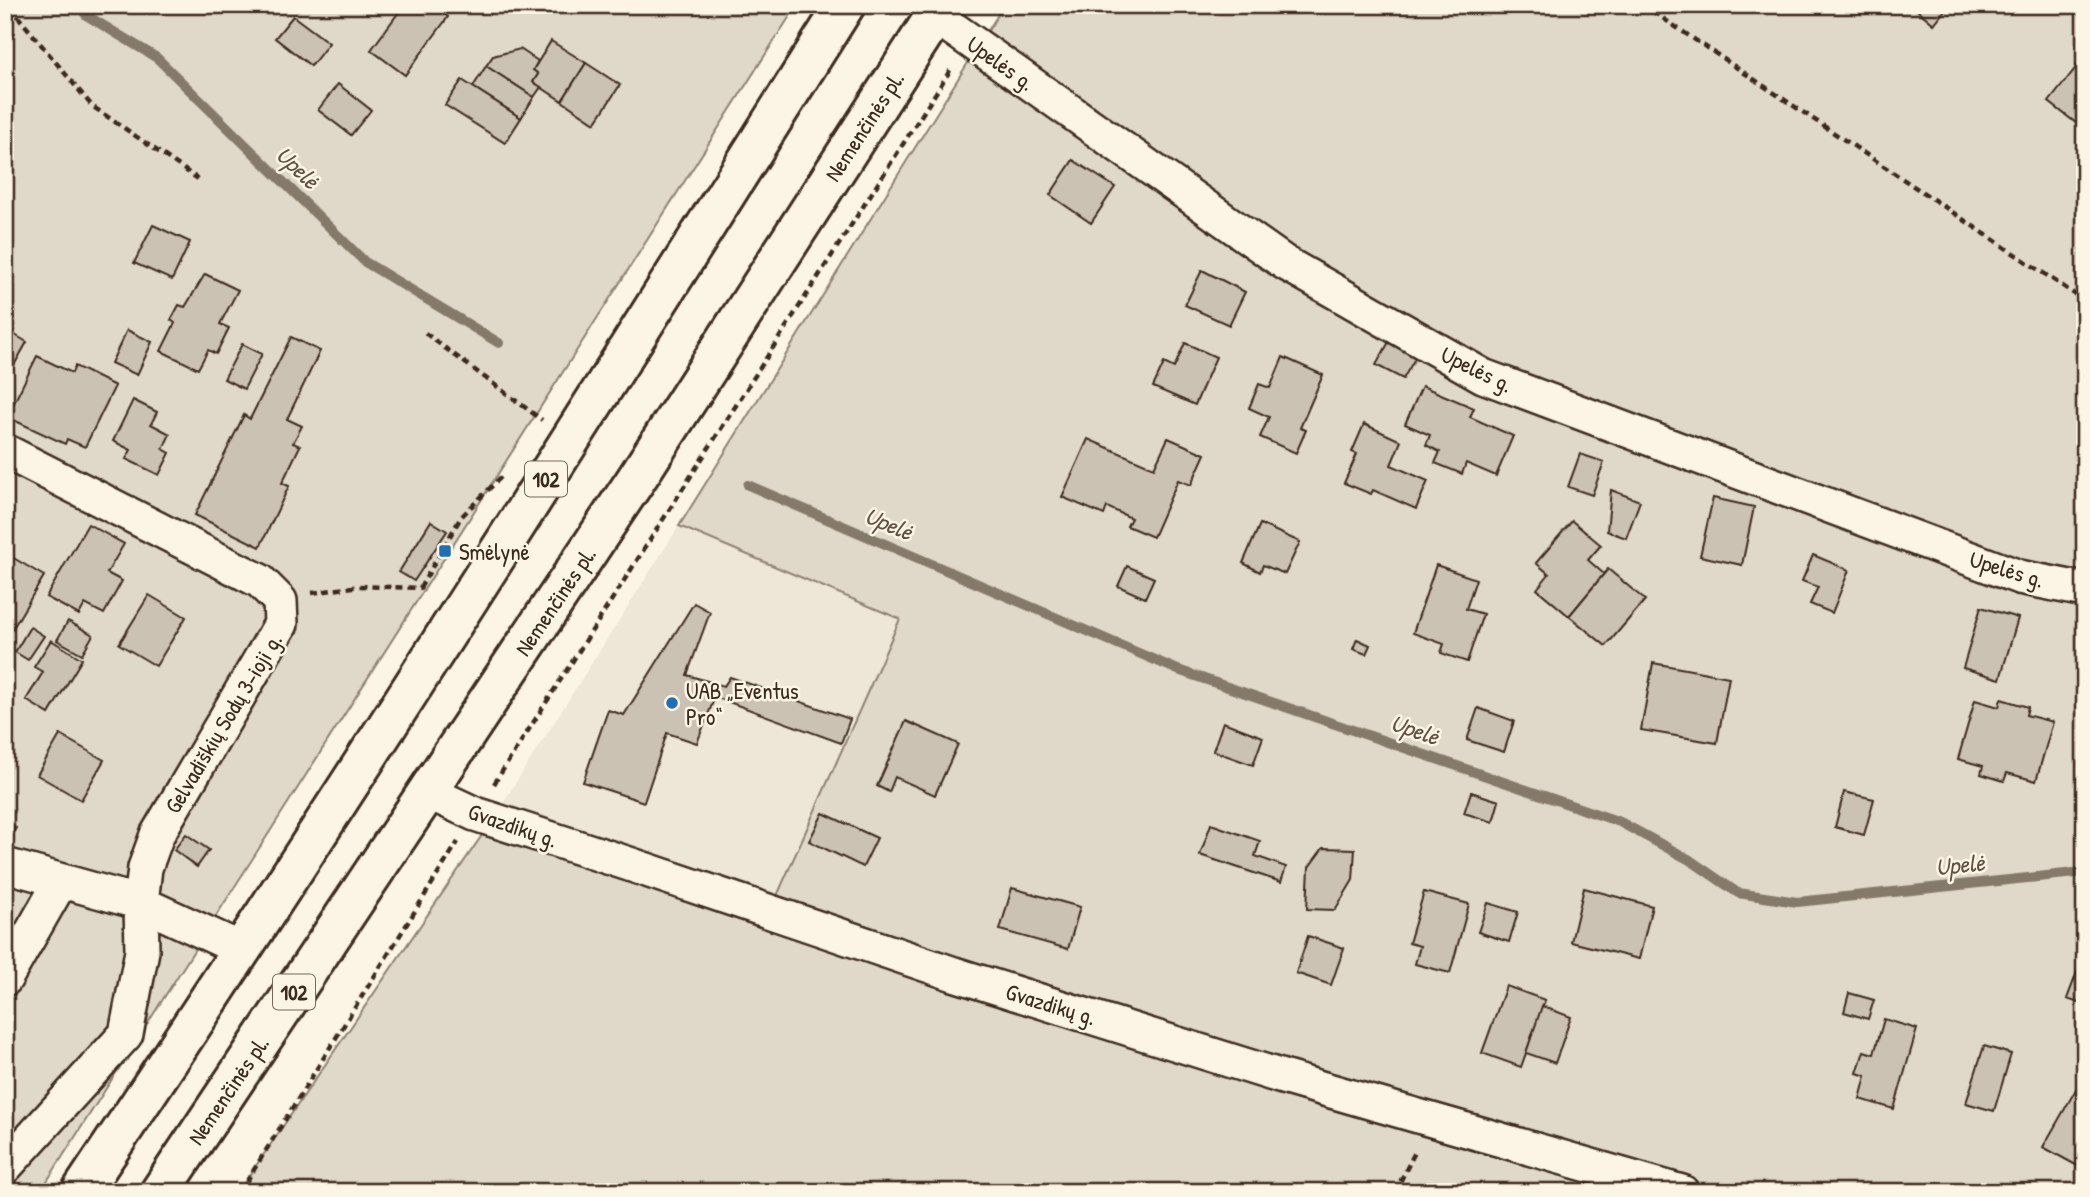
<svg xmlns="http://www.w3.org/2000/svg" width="2090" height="1197" font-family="'Patrick Hand',sans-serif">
<rect width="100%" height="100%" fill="#fcf5e5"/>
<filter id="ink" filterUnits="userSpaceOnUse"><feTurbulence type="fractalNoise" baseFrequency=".0143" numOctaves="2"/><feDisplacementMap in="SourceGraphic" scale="14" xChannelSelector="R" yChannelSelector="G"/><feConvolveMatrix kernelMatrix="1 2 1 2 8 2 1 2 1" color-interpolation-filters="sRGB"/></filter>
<g filter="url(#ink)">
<!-- built -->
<path fill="#eee6d6" d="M679,526L900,619L765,923L487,828Z"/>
<!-- green -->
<g fill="#e0d8c8" stroke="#8e8173" stroke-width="2">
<path d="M5,5H797L40,1192H5Z"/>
<path d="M1004,5H2085V1192H238L487,828L765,923L900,619L679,526Z"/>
</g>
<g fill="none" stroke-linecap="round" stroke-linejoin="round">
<!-- stream -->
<g stroke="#85796b" stroke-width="10">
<path d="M80,5L86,15L157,58L365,262L499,343"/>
<path d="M748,485L1178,670L1620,822L1690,860L1738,893L1797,902L2085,872"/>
</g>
</g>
<!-- building -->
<g fill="#ccc2b3" stroke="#3b2a1e" stroke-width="2">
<path d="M404,5H432L448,17L405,75L371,50Z"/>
<path d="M1911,5H1949L1934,24Z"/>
<path d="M293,16L329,43L311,66L275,38Z"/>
<path d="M551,41L586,63L562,101L533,82L538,74L533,70Z"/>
<path d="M520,49L538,61L533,70L538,74L533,82L541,87L534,97L486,66L493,56Z"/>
<path d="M2085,56V112L2076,123L2049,102Z"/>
<path d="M586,63L620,85L595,123L562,101Z"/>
<path d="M486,66L534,97L521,118L473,87Z"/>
<path d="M462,80L521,118L505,143L445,105Z"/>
<path d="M338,84L371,110L351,135L318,110Z"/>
<path d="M1073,160L1115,187L1091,223L1050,195Z"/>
<path d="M153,225L190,242L172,280L134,263Z"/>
<path d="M1202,270L1245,292L1229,325L1185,305Z"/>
<path d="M205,274L238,290L220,324L229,328L216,354L208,350L198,369L161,351L175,323L171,320L179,305L185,307Z"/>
<path d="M127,330L152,342L137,375L111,363Z"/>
<path d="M8,331L27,342L8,376L5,374V335Z"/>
<path d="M291,337L320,351L287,419L302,426L293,443L300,446L282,483L289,486L260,547L195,515L244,415L250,419Z"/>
<path d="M1390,340L1417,355L1403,379L1376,365Z"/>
<path d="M1185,343L1216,357L1195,405L1153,387L1164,363L1174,368Z"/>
<path d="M242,344L262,354L244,389L224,379Z"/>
<path d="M37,356L72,373L75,366L115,386L85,447L67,439L65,444L7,417Z"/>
<path d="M1283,357L1323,375L1300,428L1306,430L1296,453L1260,437L1269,417L1249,408L1259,384L1270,388Z"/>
<path d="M1422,386L1474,408L1470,417L1513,436L1496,476L1466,463L1462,474L1435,463L1440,452L1426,445L1430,435L1405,424Z"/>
<path d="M133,400L157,412L151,424L170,434L163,449L170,453L159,475L126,459L131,450L113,441Z"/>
<path d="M1364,424L1401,441L1391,465L1428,481L1416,509L1373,490L1371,494L1344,483L1357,454L1352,452Z"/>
<path d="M1168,438L1205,454L1191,485L1178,480L1153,537L1127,526L1131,518L1107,507L1104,515L1062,497L1088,439L1154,468Z"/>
<path d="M1580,454L1604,462L1592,495L1568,487Z"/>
<path d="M1611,490L1640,501L1626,538L1607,531Z"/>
<path d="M1713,498L1754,507L1742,565L1700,556Z"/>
<path d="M431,521L447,531L414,581L399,572Z"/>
<path d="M1572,521L1601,545L1588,560L1604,574L1569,616L1537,589L1549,574L1536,563Z"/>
<path d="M88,524L124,544L107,573L122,581L104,614L85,604L79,615L46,597Z"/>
<path d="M1260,524L1300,542L1285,574L1263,565L1260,572L1243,563Z"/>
<path d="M5,553L44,576L10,633L5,630Z"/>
<path d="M1813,555L1849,570L1832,613L1810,604L1818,587L1802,581Z"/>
<path d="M1436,565L1476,579L1466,609L1483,614L1467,662L1441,653L1444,644L1413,633Z"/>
<path d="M1127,566L1154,578L1145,598L1118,586Z"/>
<path d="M1608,569L1645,600L1606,646L1569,616Z"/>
<path d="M149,595L186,617L156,666L119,644Z"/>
<path d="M694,603L710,612L687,675L724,686L730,677L850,719L841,743L715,697L697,743L667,733L644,802L583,782L608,710L624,715Z"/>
<path d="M1981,607L2018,618L2000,679L1963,668Z"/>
<path d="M68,621L93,635L82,654L57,640Z"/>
<path d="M30,627L44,636L28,660L15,652Z"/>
<path d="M1357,639L1370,645L1366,654L1353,649Z"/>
<path d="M51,640L82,659L49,714L26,700L43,672L34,667Z"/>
<path d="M1653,663L1729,677L1717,743L1641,730Z"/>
<path d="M2001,699L2028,707L2026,715L2053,722L2036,781L2007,773L2004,781L1981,774L1983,766L1958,759L1975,700L1999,707Z"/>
<path d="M1478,708L1514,721L1504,752L1467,740Z"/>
<path d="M906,721L958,744L935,795L895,777L889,792L877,786Z"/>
<path d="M1223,722L1263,737L1253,765L1213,751Z"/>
<path d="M60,735L104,760L81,800L37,775Z"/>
<path d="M1471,792L1499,801L1493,822L1464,813Z"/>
<path d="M1844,792L1874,799L1864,835L1835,827Z"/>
<path d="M823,813L877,838L863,867L809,841Z"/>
<path d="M5,820L16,828L6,842H5Z"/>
<path d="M1211,824L1260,841L1255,856L1286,867L1281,882L1200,855Z"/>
<path d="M186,834L209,850L197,867L174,850Z"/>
<path d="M1323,848L1355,849L1353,880L1335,910L1307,909L1309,867Z"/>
<path d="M1012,888L1080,907L1068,949L1000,930Z"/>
<path d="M1584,888L1652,906L1639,959L1571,942Z"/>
<path d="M1424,892L1469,904L1450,973L1415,964L1420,946L1409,943Z"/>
<path d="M1488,903L1518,912L1509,942L1478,932Z"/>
<path d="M1308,936L1344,948L1331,985L1296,973Z"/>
<path d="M2085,951V1005L2067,999Z"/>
<path d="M1506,986L1545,1000L1521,1067L1482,1053Z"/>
<path d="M1849,993L1874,1000L1868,1019L1844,1012Z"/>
<path d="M1542,1006L1571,1017L1555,1063L1526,1053Z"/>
<path d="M1884,1019L1917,1029L1894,1109L1860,1099L1866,1076L1857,1073L1864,1051L1874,1054Z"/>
<path d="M1984,1046L2011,1054L1994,1111L1966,1103Z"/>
<path d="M2079,1084L2085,1087V1170L2043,1147Z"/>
</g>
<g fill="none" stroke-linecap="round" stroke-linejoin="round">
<defs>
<g id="street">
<path d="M935,16L1285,263L1483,376L2019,577L2085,590"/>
<path d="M5,451L260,581L280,601L281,624L157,835L145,868L141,903L142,951L126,1034L5,1167"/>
<path d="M428,792L475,814L626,863L954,974L1286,1078L1682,1192"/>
<path d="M5,865L141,903L243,950"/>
<path d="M5,979L61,881"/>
</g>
<g id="primary">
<path d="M81,1192C343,801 594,404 845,5"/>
<path d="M160,1192L635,481L942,5"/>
</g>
</defs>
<!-- street casing -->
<use href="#street" stroke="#3b2a1e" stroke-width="38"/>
<!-- primary casing -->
<use href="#primary" stroke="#3b2a1e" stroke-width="44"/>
<!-- path -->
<g stroke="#3b2a1e" stroke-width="4.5" stroke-dasharray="7 5" stroke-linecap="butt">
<path d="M12,5L15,13L92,106L198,179"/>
<path d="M1643,5L2085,301"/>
<path d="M425,333L542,420"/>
<path d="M312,593L359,586L420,588L461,517L501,477"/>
<path d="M494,784L951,69"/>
<path d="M240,1192L458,842"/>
<path d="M1395,1192L1416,1150"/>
</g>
<!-- street -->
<use href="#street" stroke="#fcf5e5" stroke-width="33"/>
<!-- primary -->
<use href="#primary" stroke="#fcf5e5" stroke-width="38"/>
</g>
</g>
<!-- markers -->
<g fill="#1f6fb2" stroke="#fcf5e5" stroke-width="2.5">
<rect x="438" y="544" width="14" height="14" rx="3.5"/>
<circle cx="672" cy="703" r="7"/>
</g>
<g text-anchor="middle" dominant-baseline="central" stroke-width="5" stroke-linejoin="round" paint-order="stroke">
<!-- shield labels -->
<g fill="#fcf5e5" stroke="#75675a" stroke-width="2">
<rect x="525" y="461.5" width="42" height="35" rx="5"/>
<rect x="273" y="974.5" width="42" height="35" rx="5"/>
</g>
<g font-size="21" font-weight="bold" fill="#3b2a1e">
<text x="546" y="479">102</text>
<text x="294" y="992">102</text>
</g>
<!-- street labels -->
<g font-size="23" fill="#3b2a1e" stroke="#fcf5e5">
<text transform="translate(1001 63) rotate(35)">Upelės g.</text>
<text transform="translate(864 126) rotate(-57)">Nemenčinės pl.</text>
<text transform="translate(1477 369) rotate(26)">Upelės g.</text>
<text transform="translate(2007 569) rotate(17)">Upelės g.</text>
<text transform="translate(555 601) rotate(-56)">Nemenčinės pl.</text>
<text transform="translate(223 723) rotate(-59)">Gelvadiškių Sodų 3-ioji g.</text>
<text transform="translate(513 825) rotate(19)">Gvazdikų g.</text>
<text transform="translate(1051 1004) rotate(17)">Gvazdikų g.</text>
<text transform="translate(228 1090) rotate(-56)">Nemenčinės pl.</text>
</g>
<!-- poi labels -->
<g font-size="23" fill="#3b2a1e" stroke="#fcf5e5" text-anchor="start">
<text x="459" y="551">Smėlynė</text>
<text x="686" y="690">UAB „Eventus<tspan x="686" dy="26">Pro“</tspan></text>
</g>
<!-- water labels -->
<g font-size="24" font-style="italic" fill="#605144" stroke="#fcf5e5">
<text transform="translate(298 167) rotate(44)">Upelė</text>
<text transform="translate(889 523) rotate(23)">Upelė</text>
<text transform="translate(1415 729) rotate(19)">Upelė</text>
<text transform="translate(1960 864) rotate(-6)">Upelė</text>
</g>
</g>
<!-- margin -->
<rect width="2090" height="1197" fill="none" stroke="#fcf5e5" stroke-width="28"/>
<rect x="14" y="14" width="2062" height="1169" fill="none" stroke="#3b2a1e" stroke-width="2.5" filter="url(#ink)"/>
</svg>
